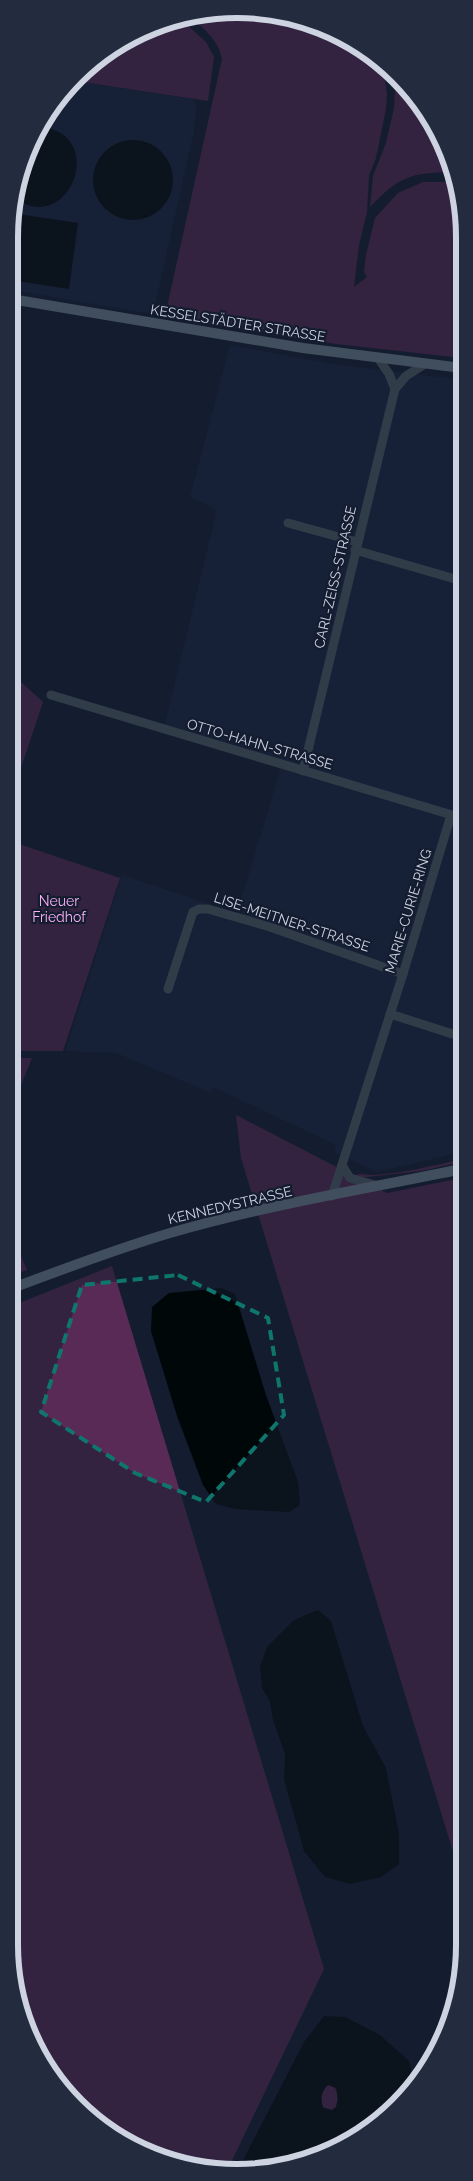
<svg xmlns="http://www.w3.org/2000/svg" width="473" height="2181" font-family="Raleway,sans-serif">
<rect width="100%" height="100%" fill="#141d30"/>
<!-- built -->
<g fill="#19243e">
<path d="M76,81L192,99L197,104L194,131L153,314L11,290V206L39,122Z"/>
<path d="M230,345L333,364L462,380V1152L377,1172L334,1152L336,1145L213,1087L211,1093L116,1053L65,1051L122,875L237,913L283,761L164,727L217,510L190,497Z"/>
</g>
<!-- green -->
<g fill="#5a2a56">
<path d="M267,11L337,32L382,64L387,93L386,109L376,158L369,175L367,212L359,245L354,287L367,277L364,272L366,255L375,218L398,193L423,182H455L462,207V358L336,344L179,319L167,307L222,59C219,40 203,28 189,16Z"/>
<path d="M178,17L206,42L214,57L208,101L76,81L98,56Z"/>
<path d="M391,71L398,76L441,136L452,172C410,173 400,176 370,207L373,176L386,143L394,108L395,90Z"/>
<path d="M10,672L43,702L10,801Z"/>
<path d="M10,841L120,878L63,1051H10Z"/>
<path d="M10,1058H32L10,1112Z"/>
<path d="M236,1115L354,1176C360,1172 366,1175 373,1175C403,1173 433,1166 462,1159V1162L421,1171L358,1178L387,1193L462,1178V1881L241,1158Z"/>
<path d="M10,1230L27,1270L10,1276Z"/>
<path d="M112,1266L324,1969L227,2171L221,2172L136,2149L65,2095L26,2031L9,1944V1307Z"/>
<path d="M328,2085H332C339,2091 338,2099 336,2107L332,2110L323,2107C320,2098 321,2092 328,2085Z"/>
</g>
<!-- water -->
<g fill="#000708" fill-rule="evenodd">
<path d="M38,127C109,130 71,238 14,198Z"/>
<circle cx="133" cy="180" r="40"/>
<path d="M11,213L78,223L69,289L11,280Z"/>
<path d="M221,1288L235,1294L266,1395L298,1482L300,1505L289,1512L235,1509L216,1504L203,1485L177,1416L151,1331L152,1307L169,1293Z"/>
<path d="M318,1610L331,1621L363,1726L386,1768L399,1834V1864L381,1877L350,1884L325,1877L304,1851L284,1779L285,1754L273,1720L270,1702L262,1688L260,1667L267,1647L294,1620Z"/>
<path d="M324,2016L345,2017L380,2035L409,2061L413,2077L410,2086L375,2125L296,2164L238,2170L304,2042ZM328,2085L336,2088L338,2099L336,2107L332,2110L323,2108C320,2098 321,2092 328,2085Z"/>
</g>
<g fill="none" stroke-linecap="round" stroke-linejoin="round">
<!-- minor -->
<g stroke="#566269" stroke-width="9">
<path d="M378,358L389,374L395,389"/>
<path d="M288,523L357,542"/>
<path d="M355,550L462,581"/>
<path d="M51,695L462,818"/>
<path d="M303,771L395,389L406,376L425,364"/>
<path d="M168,989L193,912L199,909H208L270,927L403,974"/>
<path d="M390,1014L462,1037"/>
<path d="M342,1165L350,1178L375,1185"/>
<path d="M332,1196L403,974L451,815"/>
</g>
<!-- secondary -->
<g stroke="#778a94" stroke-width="10">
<path d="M11,299L303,348L462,368"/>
<path d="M10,1289C63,1269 116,1249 170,1233C266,1205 365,1189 462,1169"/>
</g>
</g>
<!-- marked area -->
<path d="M0 0H473V2181H0ZM178,1275L268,1318L284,1415L206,1502L135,1473L41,1412L82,1285Z" fill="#141d30" fill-opacity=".55" fill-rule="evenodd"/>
<path fill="none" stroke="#0f766e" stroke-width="4" stroke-dasharray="10 6" stroke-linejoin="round" d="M178,1275L268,1318L284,1415L206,1502L135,1473L41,1412L82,1285Z"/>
<g text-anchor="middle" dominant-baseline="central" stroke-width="4.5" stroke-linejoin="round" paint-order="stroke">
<!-- street labels -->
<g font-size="14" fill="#cdd3e1" stroke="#141d30">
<text transform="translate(238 323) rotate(9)">KESSELSTÄDTER STRASSE</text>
<text transform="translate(335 577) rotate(-77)">CARL-ZEISS-STRASSE</text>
<text transform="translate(260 744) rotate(16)">OTTO-HAHN-STRASSE</text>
<text transform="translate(408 911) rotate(-73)">MARIE-CURIE-RING</text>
<text transform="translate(292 922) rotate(18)">LISE-MEITNER-STRASSE</text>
<text transform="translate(230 1205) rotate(-13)">KENNEDYSTRASSE</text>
</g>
<!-- park labels -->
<g font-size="14" fill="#feaff5" stroke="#141d30">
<text x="59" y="901">Neuer<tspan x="59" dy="16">Friedhof</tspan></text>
</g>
</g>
<!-- crop -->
<path d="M0 0H473V2181H0ZM237 18H237A219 219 0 0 1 456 237V1945A219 219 0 0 1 237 2164H237A219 219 0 0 1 18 1945V237A219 219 0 0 1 237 18Z" fill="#232c3e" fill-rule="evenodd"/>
<path fill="none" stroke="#cdd3e1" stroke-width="6" d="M237 18H237A219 219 0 0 1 456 237V1945A219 219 0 0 1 237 2164H237A219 219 0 0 1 18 1945V237A219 219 0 0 1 237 18Z"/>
</svg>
